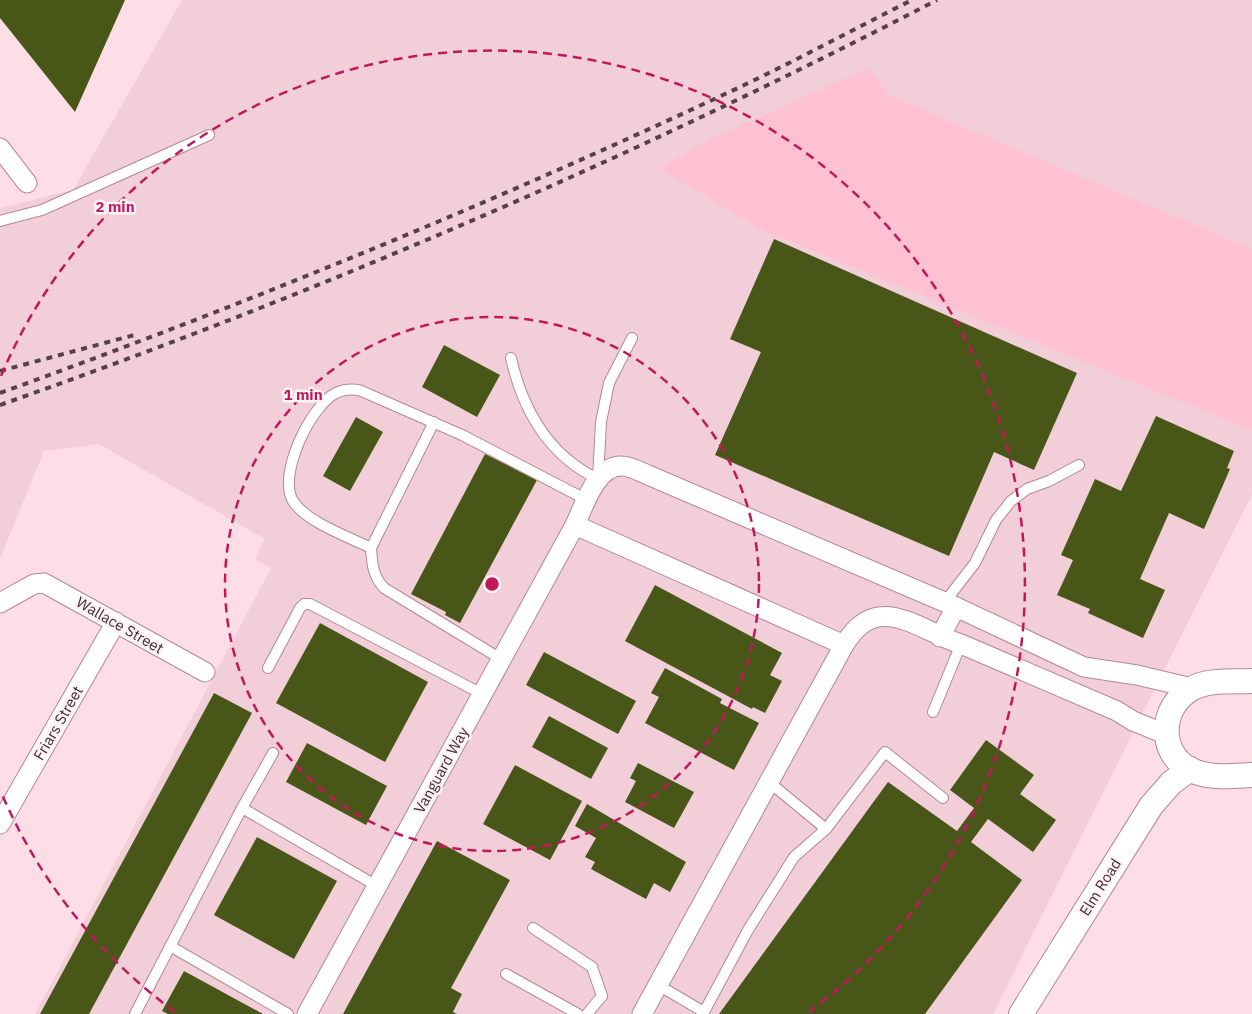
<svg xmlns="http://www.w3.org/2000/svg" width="1252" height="1014" font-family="'IBM Plex Sans',sans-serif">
<rect width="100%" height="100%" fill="#fddee6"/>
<!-- built -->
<path fill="#f2cfd8" d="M182,0H1252V494L993,1014H35L271,568L255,559L265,539L99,444L44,451L0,559V208L73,190Z"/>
<!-- green -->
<path fill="#fdc1d1" d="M868,68L889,95L1252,249V431L758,228L659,168L710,139Z"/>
<!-- building -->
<g fill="#485618">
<path d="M0,0H125L75,112L0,18Z"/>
<path d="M774,239L1077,373L1034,470L994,452L949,556L715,455L761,352L730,339Z"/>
<path d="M444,345L500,375L477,417L422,387Z"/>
<path d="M1156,416L1234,451L1227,468L1230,469L1204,529L1169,513L1140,579L1165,590L1143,638L1088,613L1090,609L1057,595L1073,560L1061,555L1095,479L1121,491Z"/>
<path d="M356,417L383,432L350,491L323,476Z"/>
<path d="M485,454L537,480L460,623L445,615L446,612L411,594Z"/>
<path d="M655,585L782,653L770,675L782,681L765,713L753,707L752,709L625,641Z"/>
<path d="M320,623L428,682L385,762L276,703Z"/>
<path d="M544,652L636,701L618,734L526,685Z"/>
<path d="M665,668L722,699L720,703L759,723L734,770L645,723L659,697L651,693Z"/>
<path d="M214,693L252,713L89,1014H40Z"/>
<path d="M549,716L608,748L591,779L532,747Z"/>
<path d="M986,740L1034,775L1020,794L1056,820L1033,852L988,819L971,842L1022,880L925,1014H719L888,782L957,831L974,808L950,790Z"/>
<path d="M307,743L387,786L366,825L286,782Z"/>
<path d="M638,763L694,792L674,828L625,802L636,781L630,778Z"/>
<path d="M515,765L582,801L550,860L483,824Z"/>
<path d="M587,804L686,862L670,892L654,883L646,899L591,869L595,862L585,857L596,838L575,826Z"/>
<path d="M257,837L337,881L294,959L214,915Z"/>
<path d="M437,841L510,880L451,988L462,994L453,1012L457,1014H343Z"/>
<path d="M184,971L263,1014H168L162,1011Z"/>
</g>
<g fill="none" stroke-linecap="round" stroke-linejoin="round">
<defs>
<g id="service">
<path d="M0,221L42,210L209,135"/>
<path d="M511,358C523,411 548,455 598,479L601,422L609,383L632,338"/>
<path d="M434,422L371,548C372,564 373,576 384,588L501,659"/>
<path d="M371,548C349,537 306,522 293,501C277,475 311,405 336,393C344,389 351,389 359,390L462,435L587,500"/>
<path d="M944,603L975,563L996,520L1011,501L1027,489L1049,481L1079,465"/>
<path d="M268,668L300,608L304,604H310L482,694"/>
<path d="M933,712L961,644"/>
<path d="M769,782L826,829L885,752L943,798"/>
<path d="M242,808L273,753"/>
<path d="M533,928L592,967L602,996L587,1014"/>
<path d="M170,946L288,1014"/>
<path d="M506,974L578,1014"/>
<path d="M658,985L704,1012L748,930L794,857L826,829"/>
<path d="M135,1014L242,808L377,886"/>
</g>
<g id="minor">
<path d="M0,148L27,183"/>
<path d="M575,525L844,645"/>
<path d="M0,603L34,584L44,583L205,672"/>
<path d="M940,637L956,607"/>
<path d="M0,824L116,622"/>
<path d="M307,1014L575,525C584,506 596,465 622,466C630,466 641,472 648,475L956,607L1084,667L1137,675L1192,688"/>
<path d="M642,1014L844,645C877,589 917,630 961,644L1117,711L1133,721L1165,734"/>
</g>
<g id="tertiary">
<path d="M1252,681C1233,682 1208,679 1191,689C1160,707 1157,753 1191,770C1210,779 1232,776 1252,775"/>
<path d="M1021,1014L1151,806L1171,783L1190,769"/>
</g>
</defs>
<!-- service casing -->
<use href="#service" stroke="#b58793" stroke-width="12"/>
<!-- minor casing -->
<use href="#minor" stroke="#b58793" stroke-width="21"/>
<!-- tertiary casing -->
<use href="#tertiary" stroke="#b58793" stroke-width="26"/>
<!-- service -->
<use href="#service" stroke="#fff" stroke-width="10"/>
<!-- minor -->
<use href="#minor" stroke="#fff" stroke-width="19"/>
<!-- tertiary -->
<use href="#tertiary" stroke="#fff" stroke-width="24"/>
<!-- rail -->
<g stroke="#554146" stroke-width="4" stroke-dasharray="6 6" stroke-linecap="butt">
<path d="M0,371L138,334"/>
<path d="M0,393C246,304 488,205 725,94C788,65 850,31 912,0"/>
<path d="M0,405C321,292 635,157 937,0"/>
</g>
</g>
<!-- distance rings -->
<g fill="none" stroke="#c2185b" stroke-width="2.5" stroke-dasharray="9 6">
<circle cx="492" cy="584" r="267"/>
<path d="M175 1012A533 533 0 0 1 1 792M1 376A533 533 0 1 1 809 1012"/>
</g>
<g text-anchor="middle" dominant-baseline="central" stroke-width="5" stroke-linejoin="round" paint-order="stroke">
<!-- street labels -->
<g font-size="15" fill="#412e33" stroke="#fcf2f4">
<text transform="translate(120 625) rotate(30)">Wallace Street</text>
<text transform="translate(58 723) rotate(-60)">Friars Street</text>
<text transform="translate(441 770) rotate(-61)">Vanguard Way</text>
<text transform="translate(1100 887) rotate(-58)">Elm Road</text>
</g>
</g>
<circle cx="492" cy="584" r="8" fill="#c2185b" stroke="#fcf2f4" stroke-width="2.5"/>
<g font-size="15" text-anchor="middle" font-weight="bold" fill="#c2185b" stroke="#fcf2f4" stroke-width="5" stroke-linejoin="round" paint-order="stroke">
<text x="115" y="212">2 min</text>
<text x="303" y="400">1 min</text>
</g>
</svg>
